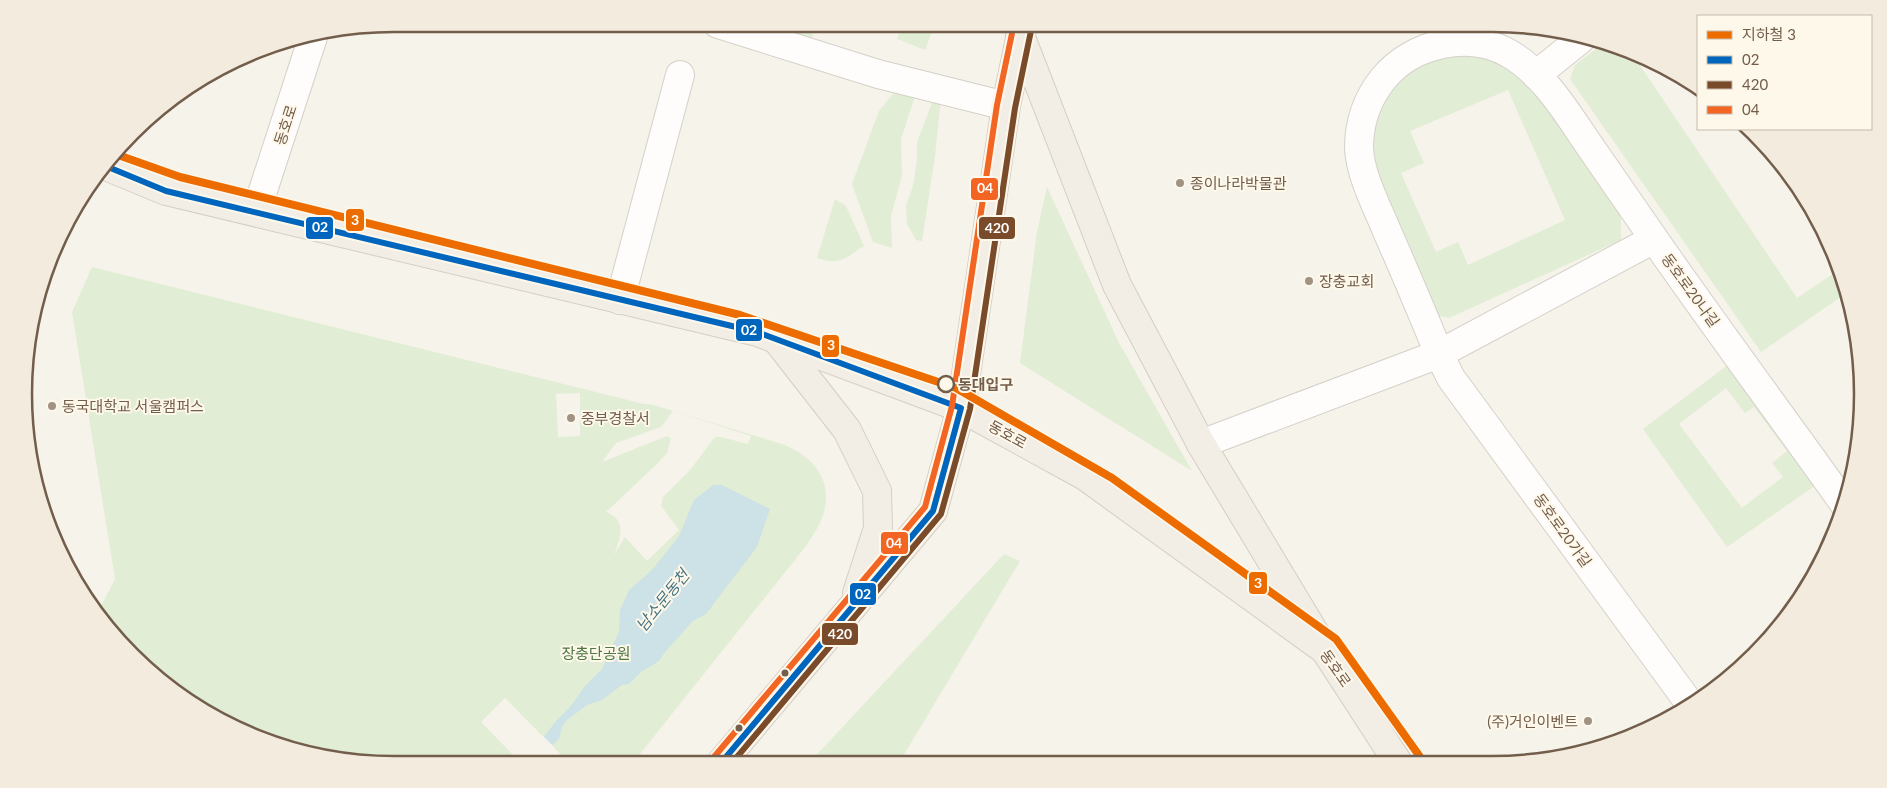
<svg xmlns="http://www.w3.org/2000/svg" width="1887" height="788" font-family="Lato,'Noto Sans KR',sans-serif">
<rect width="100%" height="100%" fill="#f6f3ea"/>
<!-- green -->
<g fill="#e1edd5" fill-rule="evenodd">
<path d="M786,24H817L811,39L784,29Z"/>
<path d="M902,24H935L925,50L897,39Z"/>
<path d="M1605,42L1612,43L1634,53L1633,55L1797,298L1840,269L1848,292L1761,352L1570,79L1575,65Z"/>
<path d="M1417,51L1510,54L1621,212V240L1449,318L1422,313L1367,183L1362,120ZM1508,90L1565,220L1468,265L1458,242L1436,252L1401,173L1424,163L1410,131Z"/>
<path d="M897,89L916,93L901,139L902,175L891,216L892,248L873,242L852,184L879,111Z"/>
<path d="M934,98L941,101L940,107L935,156L922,241L916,240L907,224L906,206L913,186L917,160V142Z"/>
<path d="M1047,187L1119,343L1192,471L1020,363L1037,232Z"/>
<path d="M835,199L846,206L864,246C845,258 840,266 817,258Z"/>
<path d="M92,267L644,404H650L782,444C811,455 833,478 824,512C821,524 813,535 806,546L632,764H570L505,698L481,722L522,764H394L275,745L169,688L98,612L115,579L72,312ZM580,393V436L558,437L556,394ZM673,411L751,436L748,444L721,437H715L690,470L663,497L661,506L679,530L647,561L625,537L614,555C620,537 628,521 606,512L658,463L667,453L671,439L668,436L662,438L602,462L616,443L661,427Z"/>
<path d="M1729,364L1816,485L1727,547L1643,429ZM1726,388L1745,413L1754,407L1787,451L1772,463L1783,477L1742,508L1679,424Z"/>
<path d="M1004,554L1020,561L899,763H809Z"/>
<path d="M1749,659L1737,673L1690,704L1689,702Z"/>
</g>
<!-- water -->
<path fill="#cce2e6" d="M713,485H722L770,509L757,547L706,614L693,621L665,652L659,661L641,672L629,684L622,685L602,700L587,705L567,720L562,727L559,739L532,764H518L541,740L557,720L570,707L585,686L602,669L619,632L620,610L629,590L652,570L679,536L694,500Z"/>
<!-- pier -->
<path fill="#f6f3ea" d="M542,735L554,747L536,764H522L518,760Z"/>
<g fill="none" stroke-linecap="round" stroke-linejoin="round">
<defs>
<g id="street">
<path d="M718,24L878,74L1006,106"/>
<path d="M1536,75L1582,38"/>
<path d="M256,212L313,37"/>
<path d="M620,300L680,75"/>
<path d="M1201,444L1439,354L1654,239"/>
<path d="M1690,704L1451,378L1439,354C1422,312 1404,270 1386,229C1376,205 1360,174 1359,148C1359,122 1367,99 1383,79C1412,43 1470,30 1510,54C1545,75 1567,113 1589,145C1610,175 1631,206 1652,236C1715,327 1781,415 1845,505"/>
</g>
<g id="primary">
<path d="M1020,35L1117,285L1201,444L1325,650L1397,761"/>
<path d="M108,167L166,191L757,332L961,408L1085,476L1325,650"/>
<path d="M776,339L847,430L877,491L878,528L857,593"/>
<path d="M721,763L933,511L961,408L1006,106L1023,24"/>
</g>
</defs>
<!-- street casing -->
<use href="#street" stroke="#d5d0c9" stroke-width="30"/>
<!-- primary casing -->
<use href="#primary" stroke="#d5cec6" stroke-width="30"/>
<!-- street -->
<use href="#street" stroke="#fefdfc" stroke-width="28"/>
<!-- primary -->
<use href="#primary" stroke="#f2eee5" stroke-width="28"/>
<defs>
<path id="bus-1" d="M108,167L166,191L757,332L961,408L933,511L721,763"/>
<path id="bus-2" d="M732,763L941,514L970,409L1015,108L1032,26"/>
<path id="bus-3" d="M714,757L925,507L952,406L997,105L1014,24"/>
</defs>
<!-- bus-1 casing -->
<use href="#bus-1" stroke="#fef8eb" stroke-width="10"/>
<!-- bus-2 casing -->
<use href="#bus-2" stroke="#fef8eb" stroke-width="10"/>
<!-- bus-3 casing -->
<use href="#bus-3" stroke="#fef8eb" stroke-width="10"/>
<!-- bus-1 -->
<use href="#bus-1" stroke="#0065bd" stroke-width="6"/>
<!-- bus-2 -->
<use href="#bus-2" stroke="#7a4b2a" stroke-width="6"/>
<!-- bus-3 -->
<use href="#bus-3" stroke="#f26522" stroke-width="6"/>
<defs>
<path id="metro-1" d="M118,155L180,177L740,315L956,388L1112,478L1336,639L1423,761"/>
</defs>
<!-- metro-1 casing -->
<use href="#metro-1" stroke="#fef8eb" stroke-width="11"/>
<!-- metro-1 -->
<use href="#metro-1" stroke="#ed6c00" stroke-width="8"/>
</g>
<!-- markers -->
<g fill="#a19283" stroke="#fef8eb" stroke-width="2">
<circle cx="1180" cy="183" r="5"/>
<circle cx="1309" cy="281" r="5"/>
<circle cx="52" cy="406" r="5"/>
<circle cx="571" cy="418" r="5"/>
<circle cx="1588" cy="721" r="5"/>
</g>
<circle fill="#fef8eb" stroke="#735d4b" stroke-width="2.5" cx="946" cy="384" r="8"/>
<g fill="#735d4b" stroke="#fef8eb" stroke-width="2">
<circle cx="785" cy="673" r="4.5"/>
<circle cx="739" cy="728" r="4.5"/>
</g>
<g text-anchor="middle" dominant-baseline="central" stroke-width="4" stroke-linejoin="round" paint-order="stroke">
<!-- street labels -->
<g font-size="15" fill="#735d4b" stroke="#fef8eb">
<text transform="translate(285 125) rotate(-72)">동호로</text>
<text transform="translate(1691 290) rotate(54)">동호로20나길</text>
<text transform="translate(1008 434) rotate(29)">동호로</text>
<text transform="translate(1563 530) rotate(54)">동호로20가길</text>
<text transform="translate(1336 668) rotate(55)">동호로</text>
</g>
<!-- poi labels -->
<g font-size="15" fill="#735d4b" stroke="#fef8eb" text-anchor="start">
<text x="1190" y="183">종이나라박물관</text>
<text x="1319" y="281">장충교회</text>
<text x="62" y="406">동국대학교 서울캠퍼스</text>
<text x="581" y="418">중부경찰서</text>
<text x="1578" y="721" text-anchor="end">(주)거인이벤트</text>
</g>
<!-- stop labels -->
<g font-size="15" font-weight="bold" fill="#735d4b" stroke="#fef8eb" text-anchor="start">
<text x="958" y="384">동대입구</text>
</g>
<!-- park labels -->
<g font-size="15" fill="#4f7843" stroke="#fef8eb">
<text x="596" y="653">장충단공원</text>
</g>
<!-- water labels -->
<g font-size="16" font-style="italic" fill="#467585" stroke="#fef8eb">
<text transform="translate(662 600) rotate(-51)">남소문동천</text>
</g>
</g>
<!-- crop -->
<path d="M0 0H1887V788H0ZM394 32H1492A362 362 0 0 1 1854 394V394A362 362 0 0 1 1492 756H394A362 362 0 0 1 32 394V394A362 362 0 0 1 394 32Z" fill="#f3ecde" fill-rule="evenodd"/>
<path fill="none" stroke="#735d4b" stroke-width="2.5" d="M394 32H1492A362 362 0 0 1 1854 394V394A362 362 0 0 1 1492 756H394A362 362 0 0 1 32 394V394A362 362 0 0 1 394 32Z"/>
<g stroke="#fef8eb" stroke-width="2">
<rect x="970" y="177" width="29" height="24" rx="5" fill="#f26522"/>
<rect x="345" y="208" width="20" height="24" rx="5" fill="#ed6c00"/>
<rect x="305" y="216" width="29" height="24" rx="5" fill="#0065bd"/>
<rect x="978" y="216" width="38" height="24" rx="5" fill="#7a4b2a"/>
<rect x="735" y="318" width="28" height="24" rx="5" fill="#0065bd"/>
<rect x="821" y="334" width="19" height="24" rx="5" fill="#ed6c00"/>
<rect x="880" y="531" width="29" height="24" rx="5" fill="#f26522"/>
<rect x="1248" y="571" width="20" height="24" rx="5" fill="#ed6c00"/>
<rect x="849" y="582" width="28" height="24" rx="5" fill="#0065bd"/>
<rect x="821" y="622" width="38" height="24" rx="5" fill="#7a4b2a"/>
</g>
<g font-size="14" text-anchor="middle" font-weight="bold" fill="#fff">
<text x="985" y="193">04</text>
<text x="355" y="225">3</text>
<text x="320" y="232">02</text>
<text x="997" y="233">420</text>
<text x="749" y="335">02</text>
<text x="831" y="350">3</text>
<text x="894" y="548">04</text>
<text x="1258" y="588">3</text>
<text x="863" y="599">02</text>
<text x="840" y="639">420</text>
</g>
<!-- legend -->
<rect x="1697" y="15" width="175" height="115" fill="#fef8eb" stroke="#c6baab"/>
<rect x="1707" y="31" width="25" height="8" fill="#ed6c00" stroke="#c6baab"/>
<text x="1742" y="40" font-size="15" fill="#735d4b">지하철 3</text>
<rect x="1707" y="56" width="25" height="8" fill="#0065bd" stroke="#c6baab"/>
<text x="1742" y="65" font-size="15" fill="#735d4b">02</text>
<rect x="1707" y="81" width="25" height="8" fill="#7a4b2a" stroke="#c6baab"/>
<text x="1742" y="90" font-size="15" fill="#735d4b">420</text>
<rect x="1707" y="106" width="25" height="8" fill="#f26522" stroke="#c6baab"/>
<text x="1742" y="115" font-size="15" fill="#735d4b">04</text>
</svg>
